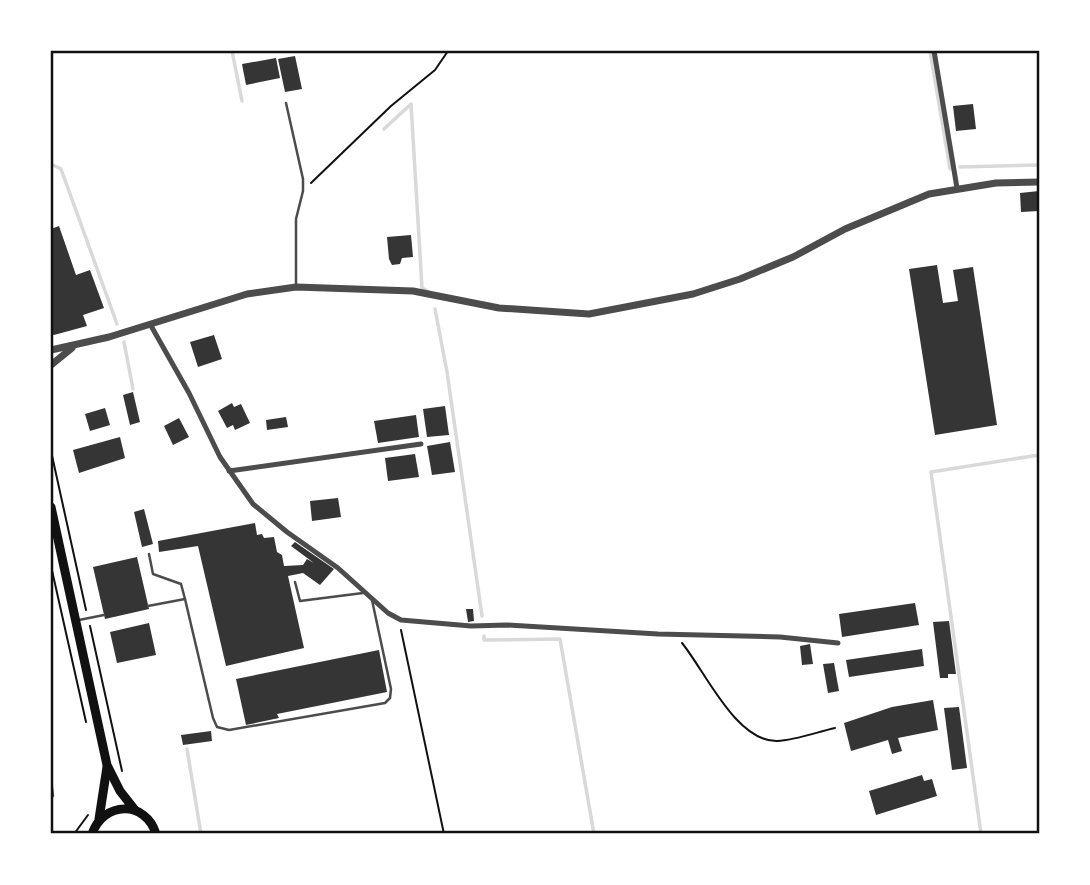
<svg xmlns="http://www.w3.org/2000/svg" width="1090" height="885" font-family="'Zilla Slab',serif">
<rect width="100%" height="100%" fill="#fff"/>
<g fill="none" stroke-linecap="round" stroke-linejoin="round">
<!-- stream -->
<g stroke="#d9d9d9" stroke-width="3.5">
<path d="M232,51L242,101"/>
<path d="M930,51L950,169"/>
<path d="M384,129L411,104L422,288L428,291"/>
<path d="M51,164L61,169L117,324"/>
<path d="M960,167L1039,165"/>
<path d="M435,309L447,372L482,616"/>
<path d="M124,342L133,389"/>
<path d="M484,636V640L560,639L594,834"/>
<path d="M187,749L201,834"/>
<path d="M981,834L931,472L1039,455"/>
</g>
</g>
<!-- building -->
<g fill="#353535">
<path d="M295,56L302,89L285,92L278,59Z"/>
<path d="M276,58L280,78L246,85L242,64Z"/>
<path d="M973,104L976,129L956,131L953,106Z"/>
<path d="M1039,191V211L1021,212L1020,193Z"/>
<path d="M59,226L76,275L90,270L104,308L83,315L87,326L54,335L51,334V229Z"/>
<path d="M411,235L413,257L402,258L400,264L392,265L389,259L387,237Z"/>
<path d="M937,265L943,303L958,301L953,270L973,267L997,425L935,435L909,269Z"/>
<path d="M214,335L222,359L198,367L190,342Z"/>
<path d="M133,392L140,422L130,425L123,395Z"/>
<path d="M232,403L234,407L241,404L250,423L235,430L233,425L227,428L218,411Z"/>
<path d="M445,406L449,435L427,437L423,409Z"/>
<path d="M105,408L110,425L90,431L85,414Z"/>
<path d="M416,415L419,437L378,443L374,421Z"/>
<path d="M286,417L288,427L267,430L266,420Z"/>
<path d="M179,418L189,437L173,445L164,426Z"/>
<path d="M120,437L125,458L79,473L73,450Z"/>
<path d="M450,442L455,472L432,475L427,446Z"/>
<path d="M415,454L419,477L388,481L385,458Z"/>
<path d="M338,498L341,517L312,521L310,501Z"/>
<path d="M144,509L153,544L142,547L134,512Z"/>
<path d="M255,523L257,535L262,534L264,538L274,537L277,552L282,555L284,566L303,565L307,559L314,563L291,546L295,542L334,569L320,585L303,573L288,576L304,648L226,666L198,546L159,552L158,541Z"/>
<path d="M137,557L149,609L105,619L93,567Z"/>
<path d="M915,603L919,625L842,637L839,614Z"/>
<path d="M466,609H473L474,621L468,622Z"/>
<path d="M949,621L956,674H948V678H940L933,622Z"/>
<path d="M149,623L156,655L117,663L110,632Z"/>
<path d="M810,644L813,664L802,665L800,646Z"/>
<path d="M922,649L924,666L849,677L846,660Z"/>
<path d="M379,650L387,692L277,714L279,718L246,725L236,679Z"/>
<path d="M834,663L839,691L828,693L823,664Z"/>
<path d="M933,700L938,730L898,738L902,751L892,754L888,740L851,751L844,723L892,707Z"/>
<path d="M959,707L967,768L952,770L944,708Z"/>
<path d="M211,731L212,741L183,745L181,735Z"/>
<path d="M922,775L924,781L932,779L937,796L876,815L869,791Z"/>
</g>
<g fill="none" stroke-linecap="round" stroke-linejoin="round">
<!-- path -->
<g stroke="#111" stroke-width="2">
<path d="M311,183L391,106L435,70L448,51"/>
<path d="M51,451L86,610"/>
<path d="M51,566L86,722"/>
<path d="M90,626L122,771"/>
<path d="M401,630L444,834"/>
<path d="M682,643C705,671 736,742 777,741C796,740 817,732 835,728"/>
<path d="M74,834L88,815"/>
</g>
<!-- service -->
<g stroke="#4c4c4c" stroke-width="2.5">
<path d="M286,103L303,179V191L296,219V284"/>
<path d="M149,554L153,574L181,584L185,599"/>
<path d="M295,582L300,601L363,593"/>
<path d="M148,606L185,599L213,718L217,727L229,730L385,703L390,698L391,689L372,600"/>
<path d="M79,620L104,615"/>
<path d="M51,780L53,796L51,797"/>
</g>
<!-- minor -->
<g stroke="#4c4c4c" stroke-width="5">
<path d="M934,51L957,188"/>
<path d="M150,324L189,393L220,457L253,504L287,532L338,568L388,613L401,620L471,626L507,625L658,634L780,637L838,643"/>
<path d="M229,471L421,444"/>
</g>
<!-- tertiary -->
<g stroke="#4c4c4c" stroke-width="7">
<path d="M51,350L109,337L247,294L296,287L413,291L499,308L589,314L693,294L740,279L793,257L845,229L929,194L996,183L1039,182"/>
<path d="M51,365L72,348"/>
</g>
<!-- primary -->
<g stroke="#111" stroke-width="9">
<path d="M51,507L107,765L120,791L135,810"/>
<path d="M99,819L107,767"/>
<path d="M92,834C103,801 146,800 156,834"/>
</g>
</g>
<!-- border -->
<rect width="1090" height="885" fill="none" stroke="#ffffff" stroke-width="105"/>
<rect x="52" y="52" width="986" height="780" fill="none" stroke="#111" stroke-width="2.5"/>
</svg>
